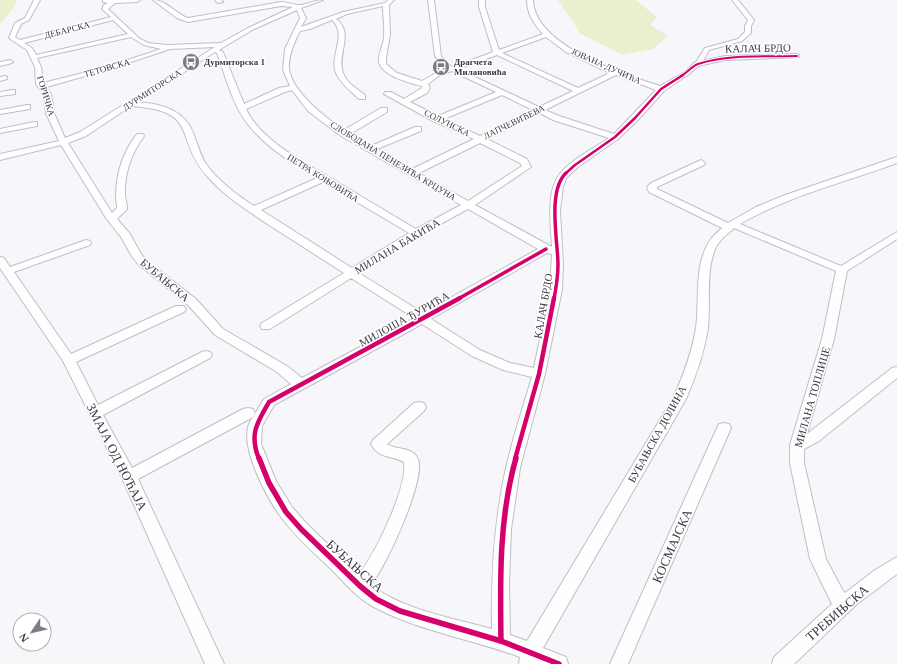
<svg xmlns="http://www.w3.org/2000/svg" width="897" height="664" font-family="'Times New Roman',serif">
<rect width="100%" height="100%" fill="#f7f6fb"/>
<!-- green -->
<g fill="#eaefcd">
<path d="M0,0H17L14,7L0,24Z"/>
<path d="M558,0H635L657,17L650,25L668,36L653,49L622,55L581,34Z"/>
</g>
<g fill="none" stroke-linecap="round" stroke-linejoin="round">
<defs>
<g id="street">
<path d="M34,0H40L29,20L21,24L15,37L20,40L111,17L102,9L104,5L108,3L103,2V0H140L137,2L115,3L108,9L140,39L148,43L167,45L221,43L248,28L293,7L281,6L188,22L177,18L153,0C166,0 176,14 188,18L281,2C287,2 291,4 297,5C303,6 315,0 323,0L301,8L306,18L301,27L343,12L385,3L388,0H394L389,5L390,35L386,58V64L397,73L422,81L436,73L446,69L435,56L428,0H434L441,56L448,65L453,67L493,52L479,7V0H485V7L499,50L543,34C534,24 527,14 527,0H533C534,46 624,74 660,86L685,72L694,63L696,62L705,48L738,39L745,32V26L748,20L732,0H738L754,20L751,26V33L742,41L709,50L703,61L725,56L797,54L799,55V57L725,60L698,66L689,74L664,91L638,120L618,139L578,167L567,177L563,186L560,211L563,265L562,289L545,374L520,468L511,529L509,584L510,635L527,641L673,398C683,376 692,353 696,328C700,299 693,264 711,239C714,235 719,231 722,228L649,192L647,187L651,183L701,160L705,163L704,165L657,187V189L728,223L756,207L785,195L897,157V163C844,183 790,195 740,224L841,266L897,232V239L847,271L834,339L807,434L892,368L897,367V378L819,441L804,449V463L826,559L843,591L845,593L875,570L897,557V574L857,604L794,664H772L774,657L832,604L810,559L790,463V445L822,339L836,271L734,228C730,232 724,236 720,241C704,261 711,303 708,328C704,353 696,376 686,399L543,648L566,657L568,664H519L520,657C472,639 418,631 372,606C356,597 344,582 331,569C314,553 295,536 281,517C267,498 238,445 250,422L264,399L291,384L277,372L215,335L188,305L138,264L131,255L121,237L106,218L61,145L0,160V154L59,141L46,113L43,94L36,84L35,67L27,50L9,38L15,23L25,18ZM383,6C383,17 385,27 384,38C383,46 378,54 379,62C382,76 410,83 422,86V88L404,99L391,92H385L384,94L433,121L474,139L412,169L377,149L421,131V127H415L371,146L350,134L387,112V108H381L344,130C327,119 292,92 289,69C288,56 294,43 300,31L310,29L332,20C348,34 329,56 336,73C341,84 351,91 359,99H365V95C357,89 346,82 343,73C336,55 355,33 336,19L347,14ZM297,10L300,18L285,49L283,70L290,86L279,88L244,104L223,52L219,50L252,30ZM113,20L128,34L36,55L32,48L24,43ZM131,37L144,45L161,49L103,68L43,83L41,67L37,58ZM546,37L566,52L610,73L578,88L502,53ZM215,47L80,132L65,138L54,113L51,94L46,87L107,70L170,49ZM215,52L217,53C225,75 233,105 247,123C265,147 292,163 317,178L254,206C237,195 218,181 206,164C200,155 198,145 194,135C185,110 163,104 138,102ZM497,55L573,91L539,107L458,69ZM452,71L496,92L438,116L410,102L427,93L430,88L428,84L440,75ZM616,75L656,90L614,134L559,116L545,110ZM292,90L308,111L341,136L461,205L416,229C386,211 357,194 327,176C300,160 260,139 246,109L285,92ZM502,95L533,110L480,136L444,119ZM131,106C201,111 173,137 207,176C224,196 247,210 269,225C294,241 319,257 344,273L262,323L260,326L262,329H270L351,278L414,318L302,378L287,366L223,329L196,299L146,260L141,254L130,234L117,219L127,209C127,205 126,201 125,196C124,174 131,154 144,136L143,134H137C123,152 116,173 116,196C116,200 117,204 117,208L112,213L68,143L86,136ZM540,113L553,120L609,138C593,149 571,159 559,175C546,192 551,227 552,247L475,205L531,167L527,159L487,139ZM480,143L520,163L522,166L468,201L419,173ZM323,182L409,233L352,268L261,210ZM468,209L538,249L423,313L359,273L420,235ZM547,253L552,254L550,289L534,368L510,363L480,350L431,319ZM422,324L472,356L503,370L532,377C523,407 513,437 506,468C494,521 491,575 492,629C453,618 403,610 371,585C385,568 429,475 417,457C411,447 396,450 387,444L424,411L426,407L424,403L419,402L414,403L373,440L371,444C379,459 391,455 404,462C408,487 375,554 359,574L307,524L292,507L276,481L261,444L262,426L274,405Z"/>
<path d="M215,0H221L223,2L218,3Z"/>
<path d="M10,60L13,62L12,63L0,66V62Z"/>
<path d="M5,76L7,77V79L0,81V77Z"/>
<path d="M12,90H15V94L0,96V92Z"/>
<path d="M27,105H30V109L0,114V110Z"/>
<path d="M34,122H37V126L0,133V129Z"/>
<path d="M86,240L90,241L91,243L90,245L14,272L71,354L176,306H184L186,309L184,312L76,362L98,405L202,352L206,351L210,352L212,355L210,358L103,415L132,468L243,409L248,408L253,409L255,413L253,417L138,479L224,664H205L122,478L63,361L0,268V257L4,258L10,267Z"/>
<path d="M724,423L729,424L731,428L628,664H610L717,428L719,424Z"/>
</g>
</defs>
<!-- street casing -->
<use href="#street" stroke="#c0bec6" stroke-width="2"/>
<!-- street -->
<use href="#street" fill="#fefefe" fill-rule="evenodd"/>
<defs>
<path id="cycleway-far4" d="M681,76C687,73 692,66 698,64C729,54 765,57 797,56"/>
<path id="cycleway-far3" d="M565,174L575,165L615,137L635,118L661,89L683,75"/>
<g id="cycleway-far2">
<path d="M458,299L546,249"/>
<path d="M554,299C556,288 558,276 558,265C558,241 547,191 566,173"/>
</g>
<g id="cycleway-far1">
<path d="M259,459C249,434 257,423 269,402L460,298"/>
<path d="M515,459L539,374L554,298"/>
</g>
<g id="cycleway">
<path d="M259,458L269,483L286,512L301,529L360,586L376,599L400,611L501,641L559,664"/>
<path d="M501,641C500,580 499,517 516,458"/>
</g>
</defs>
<!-- cycleway-far4 casing -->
<use href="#cycleway-far4" stroke="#fff" stroke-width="3.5"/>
<!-- cycleway-far3 casing -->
<use href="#cycleway-far3" stroke="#fff" stroke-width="4"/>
<!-- cycleway-far2 casing -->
<use href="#cycleway-far2" stroke="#fff" stroke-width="5.5"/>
<!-- cycleway-far1 casing -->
<use href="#cycleway-far1" stroke="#fff" stroke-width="7"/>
<!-- cycleway casing -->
<use href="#cycleway" stroke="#fff" stroke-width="8"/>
<!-- cycleway-far4 -->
<use href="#cycleway-far4" stroke="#d6006c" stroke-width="2"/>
<!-- cycleway-far3 -->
<use href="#cycleway-far3" stroke="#d6006c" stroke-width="2.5"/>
<!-- cycleway-far2 -->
<use href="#cycleway-far2" stroke="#d6006c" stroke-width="3.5"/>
<!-- cycleway-far1 -->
<use href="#cycleway-far1" stroke="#d6006c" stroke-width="4.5"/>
<!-- cycleway -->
<use href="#cycleway" stroke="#d6006c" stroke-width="5.5"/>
</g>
<!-- icons -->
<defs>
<symbol id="bus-disc" viewBox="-11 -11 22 22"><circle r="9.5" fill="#7d7c84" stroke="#fff"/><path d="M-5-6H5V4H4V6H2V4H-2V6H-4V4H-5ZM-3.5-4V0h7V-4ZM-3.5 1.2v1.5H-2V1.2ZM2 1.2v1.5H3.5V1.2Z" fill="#fff"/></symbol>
</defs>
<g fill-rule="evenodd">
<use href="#bus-disc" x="181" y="52" width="20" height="20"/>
<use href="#bus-disc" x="431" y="57" width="20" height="20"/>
</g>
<g text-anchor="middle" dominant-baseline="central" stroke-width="3" stroke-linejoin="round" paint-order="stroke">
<!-- far-street labels -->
<g font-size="9" fill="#3c3a44" stroke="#fff">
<text transform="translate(67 30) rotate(-14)">ДЕБАРСКА</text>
<text transform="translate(606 66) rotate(24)">ЈОВАНА ДУЧИЋА</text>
<text transform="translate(107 68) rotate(-16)">ТЕТОВСКА</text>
<text transform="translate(152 90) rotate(-33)">ДУРМИТОРСКА</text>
<text transform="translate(46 96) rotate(73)">ГОРИЧКА</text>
<text transform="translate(514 122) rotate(-26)">ЛАПЧЕВИЋЕВА</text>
<text transform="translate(447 123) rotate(26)">СОЛУНСКА</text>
<text transform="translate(393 161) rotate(31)">СЛОБОДАНА ПЕНЕЗИЋА КРЦУНА</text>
<text transform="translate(323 178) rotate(32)">ПЕТРА КОЊОВИЋА</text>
</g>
<!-- far-poi labels -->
<g font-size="9" font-weight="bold" fill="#3c3a44" stroke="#fff" text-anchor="start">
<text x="204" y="62">Дурмиторска 1</text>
<text x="454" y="62">Драгчета<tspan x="454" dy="10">Милановића</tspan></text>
</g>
<!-- street labels -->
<g font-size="11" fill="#3c3a44" stroke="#fff">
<text transform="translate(758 48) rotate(-1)">КАЛАЧ БРДО</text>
<text transform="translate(397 246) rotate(-31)">МИЛАНА БАКИЋА</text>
<text transform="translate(165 280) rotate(40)">БУБАЊСКА</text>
<text transform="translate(543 306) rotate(-80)">КАЛАЧ БРДО</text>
<text transform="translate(404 319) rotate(-29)">МИЛОША ЂУРИЋА</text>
<text transform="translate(812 397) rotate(-74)">МИЛАНА ТОПЛИЦЕ</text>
<text transform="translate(657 434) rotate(-61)">БУБАЊСКА ДОЛИНА</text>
</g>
<!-- near-street labels -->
<g font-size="13" fill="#3c3a44" stroke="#fff">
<text transform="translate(117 457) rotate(63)">ЗМАЈА ОД НОЋАЈА</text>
<text transform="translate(672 546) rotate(-66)">КОСМАЈСКА</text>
<text transform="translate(355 566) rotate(42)">БУБАЊСКА</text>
<text transform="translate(837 613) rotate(-41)">ТРЕБИЊСКА</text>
</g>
</g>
<!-- north arrow -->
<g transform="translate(32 632) rotate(235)"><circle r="19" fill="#ffffff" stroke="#b1b0b4"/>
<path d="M0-3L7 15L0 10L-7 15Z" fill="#7d7c84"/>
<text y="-6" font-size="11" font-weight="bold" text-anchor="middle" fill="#3c3a44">N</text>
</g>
</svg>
